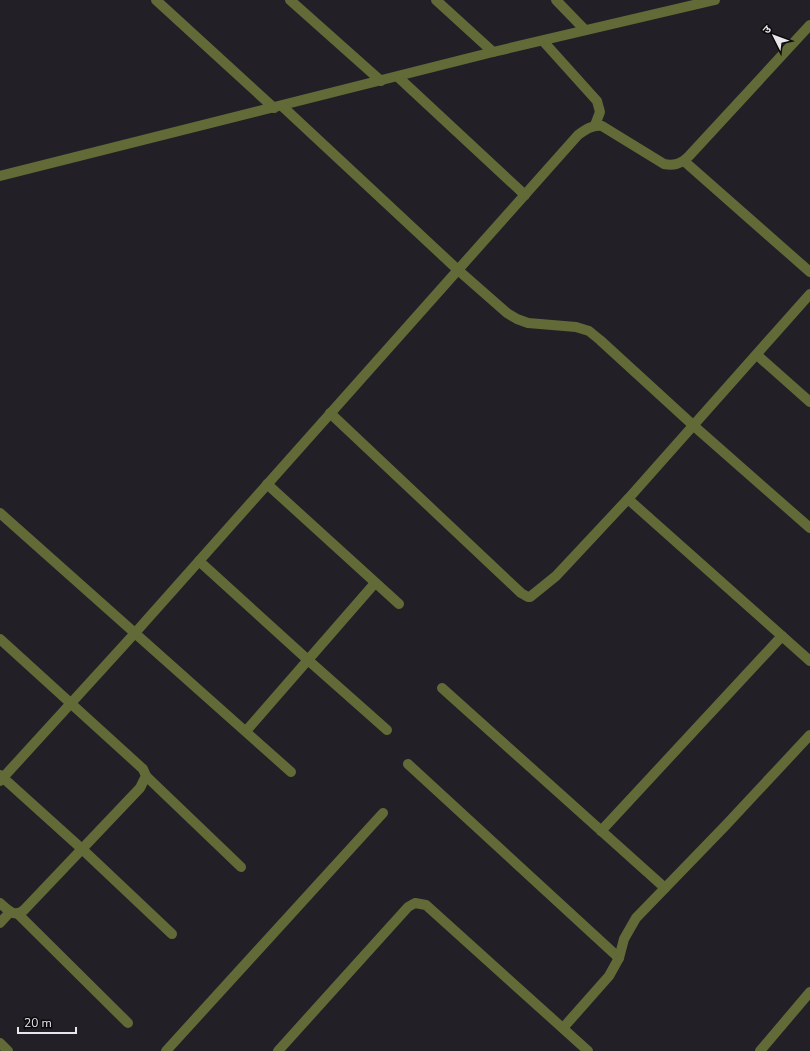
<svg xmlns="http://www.w3.org/2000/svg" width="810" height="1051" font-family="'Nunito Sans','Noto Sans Devanagari',sans-serif">
<rect width="100%" height="100%" fill="#222026"/>
<g fill="none" stroke-linecap="round" stroke-linejoin="round">
<!-- minor -->
<g stroke="#626b37" stroke-width="10">
<path d="M156,0L274,108"/>
<path d="M290,0L381,81"/>
<path d="M436,0L493,52"/>
<path d="M556,0L585,30"/>
<path d="M543,41L597,101L600,112L595,125"/>
<path d="M398,77L525,195"/>
<path d="M282,106L458,270L507,313L517,319L528,323L576,327L589,331L600,340L694,426L810,528"/>
<path d="M684,161L810,272"/>
<path d="M0,176L493,52L715,0"/>
<path d="M757,355L810,402"/>
<path d="M330,413L521,593L528,597H530L556,576L628,499L810,294"/>
<path d="M267,484L399,604"/>
<path d="M628,499L810,661"/>
<path d="M0,513L291,772"/>
<path d="M199,561L308,660L387,730"/>
<path d="M0,639L143,769L146,776L140,788L24,910C14,918 8,910 0,903"/>
<path d="M442,688L665,888"/>
<path d="M246,731L375,583"/>
<path d="M408,764L619,958"/>
<path d="M0,775L82,849L172,934"/>
<path d="M146,776L241,867"/>
<path d="M0,781L135,633L578,135C586,129 592,125 602,126L664,164C674,166 681,164 689,156L810,25"/>
<path d="M601,831L782,636"/>
<path d="M18,914L128,1023"/>
<path d="M0,923L10,912"/>
<path d="M563,1028L609,976L619,958L624,939L636,918L726,825L810,735"/>
<path d="M0,1043L8,1051"/>
<path d="M166,1051L383,813"/>
<path d="M278,1051L408,907L415,903L426,905L588,1051"/>
<path d="M760,1051L810,992"/>
</g>
</g>
<!-- north arrow -->
<g transform="translate(774 36) rotate(312)" stroke="#0b0a0d" stroke-width="3" paint-order="stroke">
<path d="M0-3L7 15L0 10L-7 15Z" fill="#e8e6eb"/>
<text y="-6" font-size="11" font-weight="bold" text-anchor="middle" fill="#e8e6eb">उ</text>
</g>
<!-- scale -->
<path d="M18 1027v6h58v-6" fill="none" stroke="#e8e6eb" stroke-width="2"/>
<text x="24" y="1027" font-size="12" fill="#e8e6eb" stroke="#0b0a0d" stroke-width="3" paint-order="stroke">20 m</text>
</svg>
